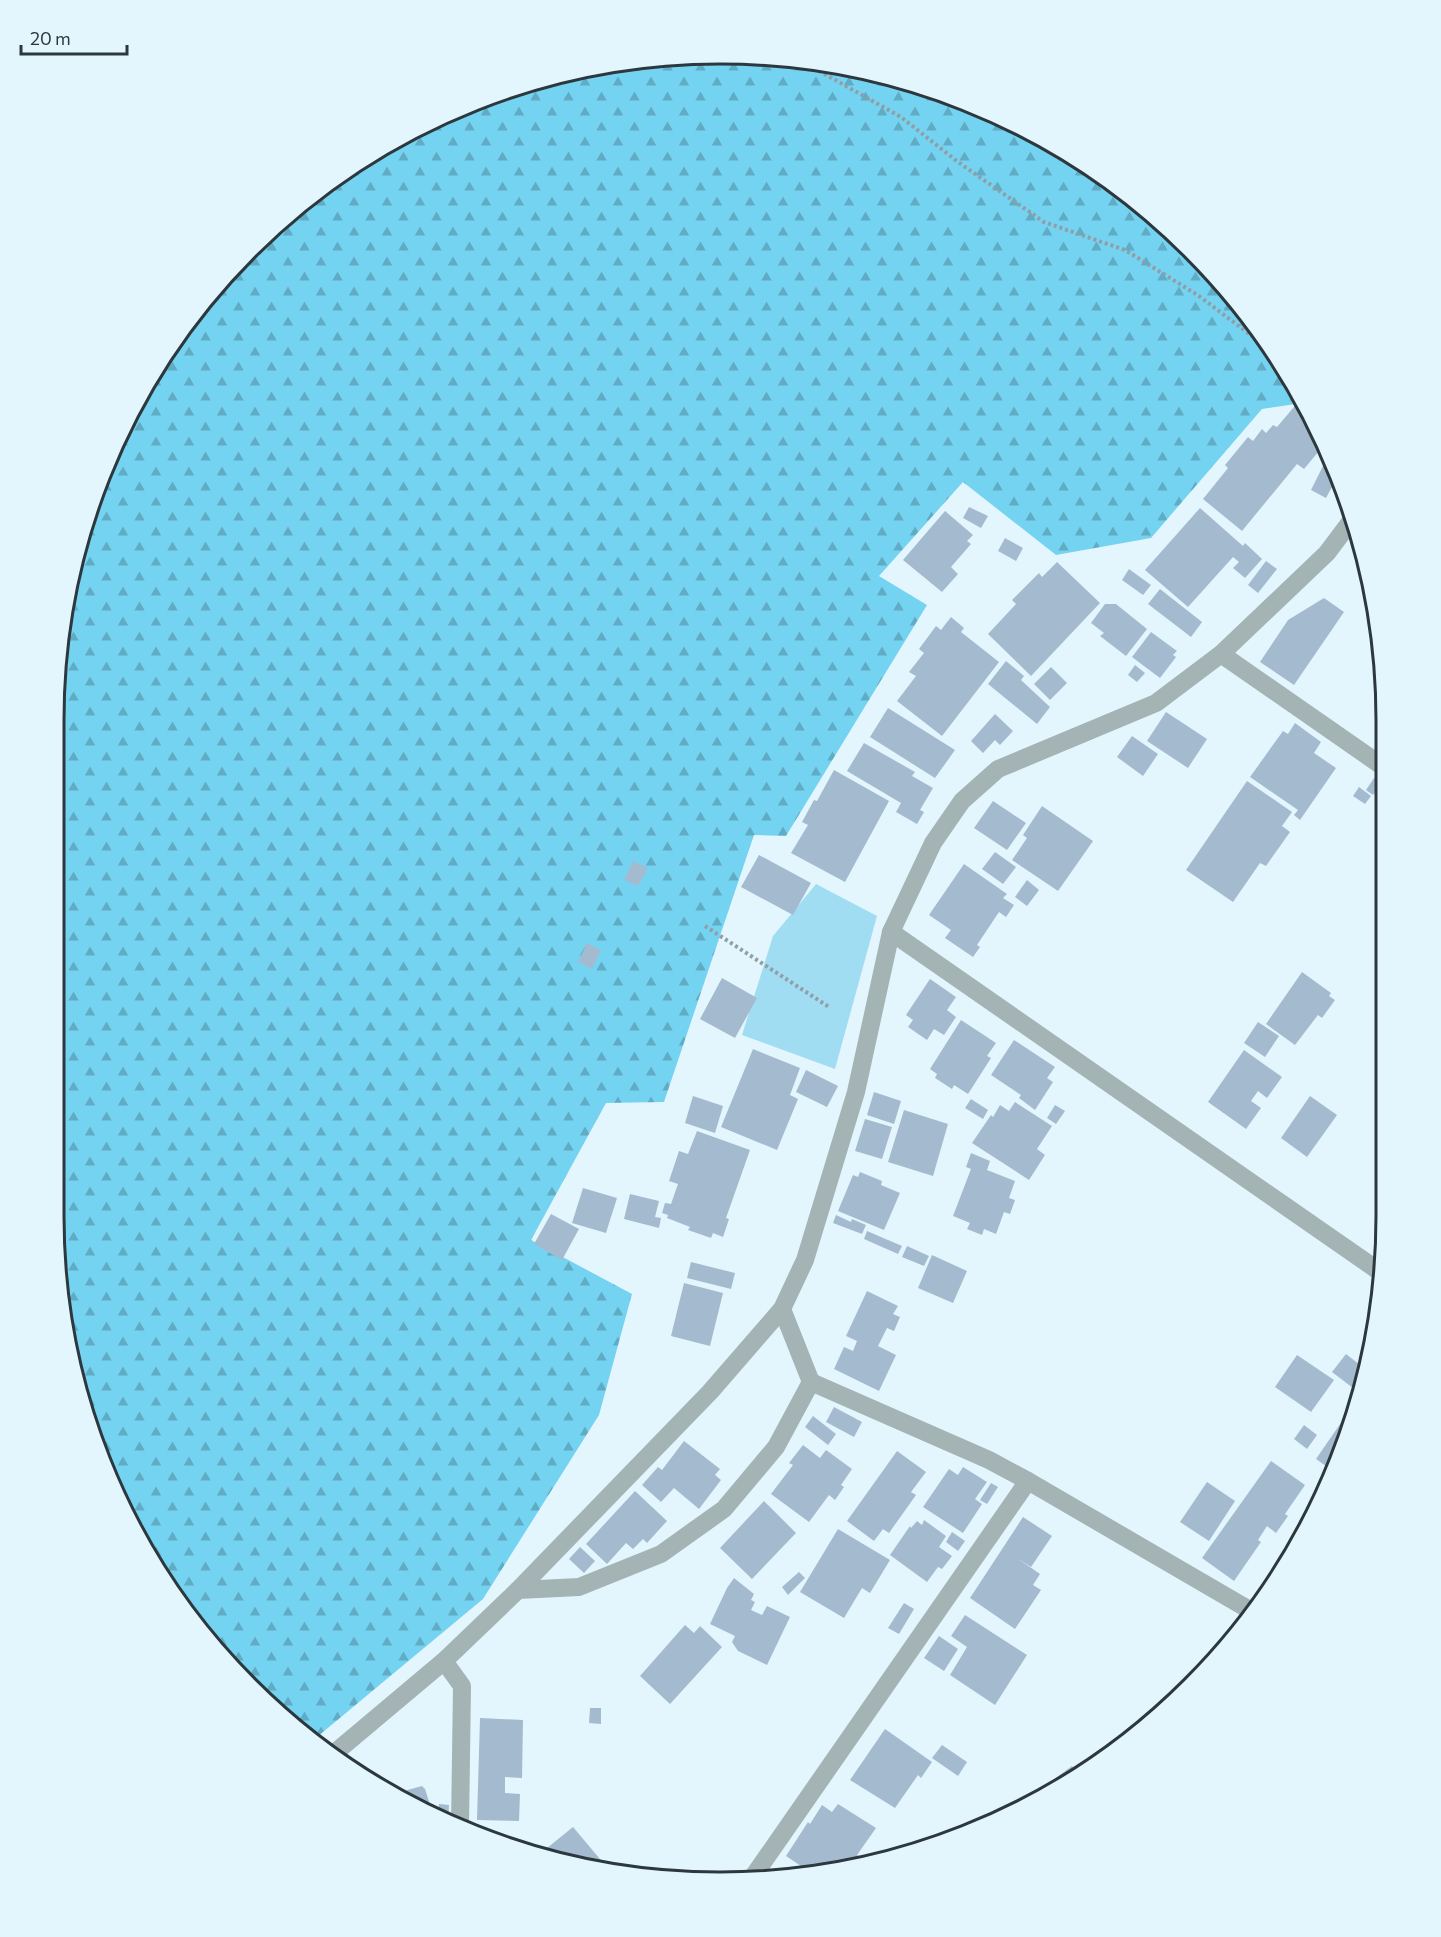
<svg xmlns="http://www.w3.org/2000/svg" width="1441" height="1937" font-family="Commissioner,sans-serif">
<defs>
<pattern id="forest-firs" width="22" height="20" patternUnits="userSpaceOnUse" patternTransform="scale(1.5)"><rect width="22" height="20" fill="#75d3f2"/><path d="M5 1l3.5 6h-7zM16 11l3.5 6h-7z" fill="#60acc5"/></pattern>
</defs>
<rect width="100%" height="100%" fill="#e3f6fd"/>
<!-- grass -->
<path fill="#a0ddf3" d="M816,884L877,916L835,1069L742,1035L773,936Z"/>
<!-- forest -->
<path fill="url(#forest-firs)" d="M677,55L808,60L935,89L1054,143L1160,220L1249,315L1299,401L1296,404L1262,409L1151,538L1056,555L963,482L879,576L927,605L786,836L754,835L664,1102L606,1103L531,1240L632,1294L599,1415L483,1599L311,1742L249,1688L143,1550L77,1389L54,1216L55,677L77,548L123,426L167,350L249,249L315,192L426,123L548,77Z"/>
<!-- building -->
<g fill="#a4bbcf">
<path d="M1299,401L1324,445L1304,469L1297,464L1242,531L1203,499L1228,468L1225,465L1248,437L1253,441L1262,429L1266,433L1273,425L1277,427Z"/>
<path d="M1329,454L1339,474L1326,498L1311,490Z"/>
<path d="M969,507L988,516L981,528L963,518Z"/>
<path d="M1200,508L1243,546L1245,543L1262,559L1245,578L1233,568L1239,562L1233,557L1188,607L1145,570Z"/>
<path d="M945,511L973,535L967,541L971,544L951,567L958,574L942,592L903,560Z"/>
<path d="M1005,538L1023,548L1016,561L998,551Z"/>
<path d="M1266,561L1277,569L1258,593L1248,585Z"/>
<path d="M1057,562L1100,603L1031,676L988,634L1016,604L1012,600L1039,573L1042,577Z"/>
<path d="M1129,569L1151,585L1143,595L1122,580Z"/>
<path d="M1160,589L1202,622L1191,637L1148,604Z"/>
<path d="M1324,598L1344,612L1294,685L1260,662L1288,620Z"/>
<path d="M1105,604H1116L1147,629L1126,656L1100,636L1104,633L1091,623Z"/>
<path d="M951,617L964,628L961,632L999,662L942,736L897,701L916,676L909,672L924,653L919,649L936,626L941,630Z"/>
<path d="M1151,632L1177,651L1173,655L1176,657L1160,678L1132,657Z"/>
<path d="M1006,661L1024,676L1021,680L1050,707L1037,724L988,684Z"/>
<path d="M1135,665L1145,673L1137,682L1128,675Z"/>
<path d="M1051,667L1067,683L1050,700L1034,684Z"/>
<path d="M888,708L955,750L935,778L870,737Z"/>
<path d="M1166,712L1207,739L1188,768L1147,741Z"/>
<path d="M995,714L1013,731L1000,745L995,740L983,753L971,741Z"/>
<path d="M1295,723L1321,742L1314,753L1336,768L1300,820L1294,815L1298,810L1250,777L1283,731L1288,734Z"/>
<path d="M1132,736L1158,754L1143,776L1117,757Z"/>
<path d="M864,743L915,772L912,776L933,788L920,810L924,812L917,824L896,812L901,803L847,771Z"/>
<path d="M834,770L889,801L845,882L791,853L808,825L802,822L814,800L817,801Z"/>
<path d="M1374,778L1382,783L1373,795L1366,790Z"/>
<path d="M1247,781L1292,812L1282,826L1290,832L1266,866L1260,863L1233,902L1186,870Z"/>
<path d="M1359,787L1371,796L1365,804L1353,796Z"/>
<path d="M993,801L1026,823L1007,850L974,828Z"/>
<path d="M1042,806L1093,841L1058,891L1012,860L1027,838L1023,835Z"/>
<path d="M995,852L1016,867L1003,884L982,869Z"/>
<path d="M759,855L811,883L793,915L741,887Z"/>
<path d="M633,861L648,868L638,886L624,880Z"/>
<path d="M964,864L1007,894L1003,898L1014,905L1006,917L999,912L977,945L980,947L973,957L945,938L951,930L929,915Z"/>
<path d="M1027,880L1039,890L1027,906L1015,897Z"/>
<path d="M587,943L601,950L592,969L578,962Z"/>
<path d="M1302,972L1331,993L1329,996L1335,1000L1322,1018L1318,1015L1295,1045L1266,1024Z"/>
<path d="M722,978L757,998L735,1038L700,1019Z"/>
<path d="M930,979L956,997L947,1010L956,1017L944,1035L934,1029L927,1040L908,1027L913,1020L906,1015Z"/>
<path d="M961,1020L996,1043L987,1056L991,1058L968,1094L954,1085L952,1089L935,1078L937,1074L930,1069Z"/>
<path d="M1258,1022L1279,1036L1265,1057L1244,1043Z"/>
<path d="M1014,1040L1055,1067L1047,1078L1053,1082L1035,1110L1019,1098L1021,1095L991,1075Z"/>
<path d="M753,1049L800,1068L790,1095L798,1099L777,1150L721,1127Z"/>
<path d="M1244,1050L1282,1077L1267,1098L1258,1091L1251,1101L1261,1108L1246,1129L1208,1102Z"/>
<path d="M806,1070L838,1086L827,1107L796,1092Z"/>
<path d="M874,1092L901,1101L894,1124L867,1115Z"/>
<path d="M693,1096L723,1106L715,1133L685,1123Z"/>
<path d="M1310,1096L1337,1115L1307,1157L1281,1138Z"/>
<path d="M971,1099L988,1110L983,1119L965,1108Z"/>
<path d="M1015,1102L1052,1126L1037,1149L1045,1155L1029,1180L972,1143L991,1115L993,1117L1000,1105L1009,1111Z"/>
<path d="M1055,1105L1065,1111L1056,1124L1047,1118Z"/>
<path d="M904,1110L948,1124L933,1176L888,1162Z"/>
<path d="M865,1119L892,1127L882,1159L855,1151Z"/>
<path d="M697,1131L750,1150L726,1218L729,1219L723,1237L713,1233L711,1238L688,1230L690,1227L667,1218L668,1215L662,1213L665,1203L671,1204L678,1184L669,1181L679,1151L688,1154Z"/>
<path d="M971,1153L990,1161L987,1170L1015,1181L1009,1198L1015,1200L1010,1214L1004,1212L996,1234L984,1229L982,1235L967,1229L970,1223L953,1216L971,1169L966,1167Z"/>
<path d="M860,1172L882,1181L881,1185L900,1193L884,1230L838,1211L853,1175L858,1177Z"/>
<path d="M583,1188L617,1198L606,1233L572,1223Z"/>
<path d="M630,1194L659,1201L655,1217L661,1218L659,1228L624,1219Z"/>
<path d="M551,1214L579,1229L562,1260L534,1244Z"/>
<path d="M836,1215L851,1222L852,1219L866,1225L862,1234L833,1223Z"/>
<path d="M867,1231L902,1246L898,1254L864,1239Z"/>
<path d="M907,1246L929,1256L924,1266L902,1257Z"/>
<path d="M932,1255L967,1271L953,1303L918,1288Z"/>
<path d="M691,1262L735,1273L731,1289L687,1278Z"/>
<path d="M684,1283L723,1293L710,1346L671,1336Z"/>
<path d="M867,1291L898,1306L893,1314L900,1317L894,1331L887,1328L878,1346L896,1355L879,1391L834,1369L844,1347L853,1351L857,1341L846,1336Z"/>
<path d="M1346,1354L1364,1368L1363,1374L1353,1388L1332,1372Z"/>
<path d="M1297,1355L1334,1380L1311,1412L1275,1387Z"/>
<path d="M1358,1398L1352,1430L1333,1471L1316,1459Z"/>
<path d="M834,1407L862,1422L854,1437L826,1422Z"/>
<path d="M813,1416L836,1434L828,1445L805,1427Z"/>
<path d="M1304,1425L1317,1435L1307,1449L1294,1439Z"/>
<path d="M684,1441L720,1469L715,1475L721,1480L699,1509L674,1488L661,1502L642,1485L658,1467L662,1470Z"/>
<path d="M803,1445L820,1458L826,1450L852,1469L841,1485L844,1487L835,1500L829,1495L809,1522L771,1494L793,1465L789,1463Z"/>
<path d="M897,1451L926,1472L911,1492L916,1495L889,1533L883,1529L874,1541L847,1521Z"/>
<path d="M1271,1461L1305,1485L1285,1514L1288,1516L1276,1533L1267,1526L1258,1540L1261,1542L1234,1581L1202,1558Z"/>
<path d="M963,1467L987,1482L975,1499L982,1504L963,1533L923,1507L949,1469L958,1475Z"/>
<path d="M1207,1482L1235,1501L1209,1541L1180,1522Z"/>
<path d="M991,1483L998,1487L987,1504L980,1500Z"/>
<path d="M635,1491L667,1521L647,1543L643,1539L633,1549L626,1543L607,1564L586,1544Z"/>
<path d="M764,1501L796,1533L752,1579L720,1548Z"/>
<path d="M1023,1517L1052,1536L1031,1567L1017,1558L1040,1574L1033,1585L1041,1590L1015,1629L970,1598Z"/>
<path d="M924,1520L946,1536L939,1547L952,1556L942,1569L938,1567L927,1582L890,1555L910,1526L911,1528L917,1521L922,1525Z"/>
<path d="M838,1529L890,1560L870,1593L862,1588L844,1618L800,1592Z"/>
<path d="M1304,1530L1306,1532L1298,1549L1266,1594L1263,1592Z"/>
<path d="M952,1532L965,1541L958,1551L946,1542Z"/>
<path d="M580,1547L595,1561L584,1573L569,1559Z"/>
<path d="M799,1572L805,1578L788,1595L782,1587Z"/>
<path d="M734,1578L754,1594L751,1600L755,1602L751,1610L762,1615L767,1606L790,1617L767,1665L738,1651L732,1642L735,1636L710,1624L727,1588Z"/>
<path d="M904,1603L914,1609L899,1634L888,1628Z"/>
<path d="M965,1615L1027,1655L995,1705L950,1675L967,1647L951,1636Z"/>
<path d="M685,1625L694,1633L700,1626L722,1647L670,1704L640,1676Z"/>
<path d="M939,1636L958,1649L944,1671L924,1658Z"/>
<path d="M590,1708H601V1724L589,1723Z"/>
<path d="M480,1718L523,1720L522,1778L505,1777V1793L520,1794L519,1821L477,1820Z"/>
<path d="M885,1729L932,1762L921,1778L918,1775L895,1808L850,1780Z"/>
<path d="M942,1745L967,1762L958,1776L932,1758Z"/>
<path d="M1072,1766L1079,1777L1053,1794L1033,1803L1029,1798Z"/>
<path d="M422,1786L425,1789L434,1817L425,1814L393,1794Z"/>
<path d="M439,1804L449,1805L448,1822L438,1818Z"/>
<path d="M838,1804L876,1828L857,1855L861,1857L857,1863L810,1872L786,1856L808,1822L810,1824L822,1805L832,1812Z"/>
<path d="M573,1827L610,1871L590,1870L541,1853Z"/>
</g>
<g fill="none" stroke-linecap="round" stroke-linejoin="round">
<!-- path -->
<g stroke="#8f9fa5" stroke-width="4" stroke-dasharray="3 3" stroke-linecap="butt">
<path d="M798,59L901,117L958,162L1044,222L1125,250L1199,296L1268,348"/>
<path d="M705,926L829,1007"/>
</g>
<!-- street -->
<g stroke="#a4b3b4" stroke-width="18">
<path d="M1221,654L1382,766"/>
<path d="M891,932L1383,1274"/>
<path d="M811,1382L989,1460L1028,1481"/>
<path d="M518,1590L579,1587L661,1554L724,1509L776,1447L811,1382L782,1309"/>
<path d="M444,1661L462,1686L460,1826"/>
<path d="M331,1756L444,1661L518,1590L710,1392L782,1309L805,1260L856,1092L891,932L933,843L962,801L998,769L1156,703L1221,654L1327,553L1351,521"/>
<path d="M750,1881L1028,1481L1253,1612"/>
</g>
</g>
<!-- crop -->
<path d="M0 0H1441V1937H0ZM720 64H720A656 656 0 0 1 1376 720V1216A656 656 0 0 1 720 1872H720A656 656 0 0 1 64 1216V720A656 656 0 0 1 720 64Z" fill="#e3f6fd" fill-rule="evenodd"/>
<path fill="none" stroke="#2c383d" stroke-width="3" d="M720 64H720A656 656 0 0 1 1376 720V1216A656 656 0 0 1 720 1872H720A656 656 0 0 1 64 1216V720A656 656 0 0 1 720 64Z"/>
<!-- scale -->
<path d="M21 45v9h106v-9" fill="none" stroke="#2c383d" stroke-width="3"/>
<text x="30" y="45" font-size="18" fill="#2c383d" stroke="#e3f6fd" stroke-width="4.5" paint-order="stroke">20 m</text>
</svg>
